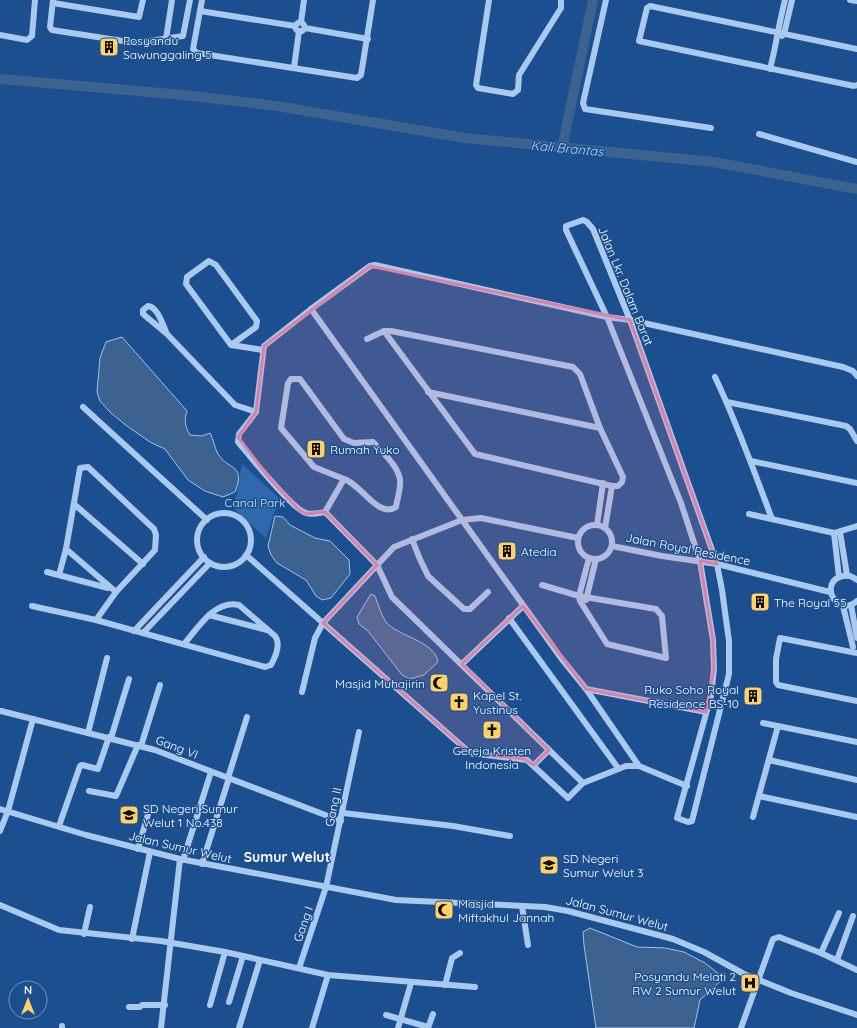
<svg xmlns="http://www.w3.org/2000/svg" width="857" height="1028" font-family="Quicksand,sans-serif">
<rect width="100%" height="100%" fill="#1b4f8f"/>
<!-- green -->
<path fill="#2e69ad" d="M242,464L279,498L266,538L234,509Z"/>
<!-- water -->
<g fill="#3c6290" stroke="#9cc4f0">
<path d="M122,337L187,411C184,420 185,427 190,435L202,436L210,433C214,440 214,447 218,454C229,471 246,464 235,492L223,497L205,491L188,480L165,449L150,442L127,426L111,413L100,401L97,392L100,358L106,342Z"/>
<path d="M275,516L283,517L290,525L315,538L330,541L349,560L350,574L331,598L322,600L316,596L306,580L277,563L271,555L268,546Z"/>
<path d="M371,594L375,596C378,604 381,615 386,622C397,636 435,641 438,662L424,675L410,679L402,675L368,631L359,624L357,617Z"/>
<path d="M590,928L637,947L665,948L684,952L705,963L724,978L700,1000L694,1028H596L584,945L583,932Z"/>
</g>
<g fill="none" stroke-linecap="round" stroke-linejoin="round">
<!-- river -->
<g stroke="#3c6290" stroke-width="10">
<path d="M0,79L184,95L277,106L465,138L714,162L857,189"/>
<path d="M562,148L593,0"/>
</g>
<!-- minor -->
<g stroke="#a9c9ee" stroke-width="6">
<path d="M53,0L50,27L52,30L136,43L183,36L190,0"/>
<path d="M202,0L193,49L197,53L357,78L361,75L373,0"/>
<path d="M489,0L476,85L478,88L513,94L518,90L519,75L561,8V0"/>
<path d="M606,0L583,103L585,109L711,128"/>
<path d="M850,0L857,1"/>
<path d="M53,3L139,17L143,0"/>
<path d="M200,11L295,26"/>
<path d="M301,22L304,0"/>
<circle cx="300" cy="27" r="4.5"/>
<path d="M305,28L368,39"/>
<path d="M0,35L27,40L32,36L35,0"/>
<path d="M782,36L784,34L792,0"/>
<path d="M166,39L172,0"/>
<path d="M857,49L650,6L647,8L639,41L854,86L857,85"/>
<path d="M294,68L299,31"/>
<path d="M770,69C776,46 779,23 785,0"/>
<path d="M759,134L857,162"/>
<path d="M583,220L587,222L593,229L630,320L717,564L722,590L729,641V674L692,821L688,822L677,818L711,696L714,669L713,640L700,561L681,503L607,317L566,230V226Z"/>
<path d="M311,309L264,346L256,412L239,434L238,442C249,455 293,510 306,513C312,515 319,513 325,512L344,479C361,484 378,519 396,507C397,499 400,492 400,484C402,469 382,452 373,442L354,443L344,439L300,379H291L288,383L281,428L314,467L344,479"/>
<path d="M167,334C163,326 158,307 148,306L143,310V314L167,334L235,405L256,412"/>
<path d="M367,339L384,331H391L573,367L580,374L600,428L623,477L622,482L618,486H612L475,454L384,331"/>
<path d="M231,345L256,327L257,321L216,265L209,261L187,277L186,284L231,345L263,350"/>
<path d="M715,377C737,423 754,471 772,519"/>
<path d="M428,392L600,428"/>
<path d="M727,402L846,426L850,429L857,441"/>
<path d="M83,407L207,520"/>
<path d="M751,461L857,483"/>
<path d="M74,504L143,564"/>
<path d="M325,512L377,565L392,597L583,783"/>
<circle cx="224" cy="540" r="27"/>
<path d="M749,514L834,533L857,526"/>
<circle cx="595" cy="542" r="17"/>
<path d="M597,525L603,483"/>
<path d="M605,528L612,486"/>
<path d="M840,532L847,575"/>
<path d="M834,533L839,577"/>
<path d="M412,539L419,557L428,576L464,609H470L488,592"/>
<path d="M612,546L662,556L717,564L830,592"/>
<path d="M66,549L116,592"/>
<path d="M246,555L470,753L527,760L568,798L583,783L626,766H639L687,786"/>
<path d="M47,572L108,588"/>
<path d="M59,575L66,549L80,468L88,467L154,529L156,535L155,550L116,592L96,620"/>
<path d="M857,580C852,576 849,575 843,576C818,581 836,619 857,601"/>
<path d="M542,585L579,596L656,609L662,616L666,658L607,644L580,601L579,596L589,558"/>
<path d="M586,600L596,559"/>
<path d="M851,605L857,638"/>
<path d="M32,606L96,620L265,667L271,665C276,656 281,644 275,636L239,605C215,599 197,629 184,644"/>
<path d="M843,606L853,647"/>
<path d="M209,615L267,630"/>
<path d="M509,618L618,768"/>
<path d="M134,631L204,557"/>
<path d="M143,633L210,563"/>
<path d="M857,653L780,638L776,659V682L778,685L857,701"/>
<path d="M462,664L523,606"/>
<path d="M586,689L639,766"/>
<path d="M302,692L315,638L323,623L394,547L462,520L481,518L578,538"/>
<path d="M1,711L155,750L341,821"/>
<path d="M706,712L586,689L561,658L311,309L370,266L375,265L607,317L630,320L843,367L853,371L857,376"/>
<path d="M763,723L857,742"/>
<path d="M88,733L107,658"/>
<path d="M111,738L129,679"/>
<path d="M141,746L160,685"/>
<path d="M769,760L857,780"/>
<path d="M534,765L549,750"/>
<path d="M228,778L247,717"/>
<path d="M89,791L116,796L138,745"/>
<path d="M759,796L857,817"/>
<path d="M0,809L86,835L180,859L396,900L545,907L568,911L673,939L704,952L744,974L791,993L857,1015"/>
<path d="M343,813L453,826L510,836"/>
<path d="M753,817L778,726"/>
<path d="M59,826L80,766L82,765L98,769L109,737"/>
<path d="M0,831L8,811L33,719"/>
<path d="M138,849L150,807"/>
<path d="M183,860L211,772"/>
<path d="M202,864L229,778"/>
<path d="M0,905L59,930L161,941L225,952L328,975L475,987"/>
<path d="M522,906L528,945"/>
<path d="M84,934L90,907"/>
<path d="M132,939L150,852"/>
<path d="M821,953L839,913"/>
<path d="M837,960L853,916"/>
<path d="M299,968L326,887L359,732"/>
<path d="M445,985L452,958L460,953"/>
<path d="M229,1002L243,956"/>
<path d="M210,1005L225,952"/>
<path d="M129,1007H140L142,1005H165"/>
<path d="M386,1015L428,1027"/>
<path d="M62,1028V1026"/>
<path d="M161,1028L180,859"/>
<path d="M239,1028L260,960"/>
<path d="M312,1028L328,975"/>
<path d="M398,1028L411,983"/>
<path d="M428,1028L433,1014"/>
<path d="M741,1028L773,939L779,937L821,953L857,970"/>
</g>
</g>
<!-- marked area -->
<path fill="#dd80a5" fill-opacity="0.2" stroke="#dd80a5" stroke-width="3" stroke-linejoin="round" d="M370,266L630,320L717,564L700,561L713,640L714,669L706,712L586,689L523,606L462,664L549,750L534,765L524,759L470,753L323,623L377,565L325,512L306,514L299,510L270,479L238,437L256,412L264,346Z"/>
<!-- icons -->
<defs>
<symbol id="building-square" viewBox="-11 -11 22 22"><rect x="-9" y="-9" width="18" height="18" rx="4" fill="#ffd166" stroke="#1b4f8f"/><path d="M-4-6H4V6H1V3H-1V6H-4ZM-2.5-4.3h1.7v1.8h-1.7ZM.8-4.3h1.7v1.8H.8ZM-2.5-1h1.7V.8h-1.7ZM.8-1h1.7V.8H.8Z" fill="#111"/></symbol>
<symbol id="mosque-square" viewBox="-11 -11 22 22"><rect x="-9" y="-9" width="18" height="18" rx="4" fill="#ffd166" stroke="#1b4f8f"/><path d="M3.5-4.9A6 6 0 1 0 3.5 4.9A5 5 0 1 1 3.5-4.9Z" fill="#111"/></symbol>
<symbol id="church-square" viewBox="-11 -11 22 22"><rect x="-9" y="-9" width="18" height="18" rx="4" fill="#ffd166" stroke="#1b4f8f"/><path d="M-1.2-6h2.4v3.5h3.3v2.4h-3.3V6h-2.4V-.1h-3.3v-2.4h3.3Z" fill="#111"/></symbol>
<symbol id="school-square" viewBox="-11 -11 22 22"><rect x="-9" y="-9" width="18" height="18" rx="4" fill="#ffd166" stroke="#1b4f8f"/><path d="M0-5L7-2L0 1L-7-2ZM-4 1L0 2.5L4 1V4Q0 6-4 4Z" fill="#111"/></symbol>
<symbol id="hospital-square" viewBox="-11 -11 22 22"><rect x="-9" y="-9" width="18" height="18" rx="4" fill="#ffd166" stroke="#1b4f8f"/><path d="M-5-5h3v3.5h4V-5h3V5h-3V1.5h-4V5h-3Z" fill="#111"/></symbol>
</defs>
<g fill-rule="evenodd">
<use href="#building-square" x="98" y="36" width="22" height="22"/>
<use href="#building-square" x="305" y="438" width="22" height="22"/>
<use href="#building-square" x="496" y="540" width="22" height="22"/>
<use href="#building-square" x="749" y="591" width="22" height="22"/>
<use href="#mosque-square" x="428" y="672" width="22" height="22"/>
<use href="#building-square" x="742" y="685" width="22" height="22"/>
<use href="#church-square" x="448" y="691" width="22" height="22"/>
<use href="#church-square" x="481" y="719" width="22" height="22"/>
<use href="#school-square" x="118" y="804" width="22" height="22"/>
<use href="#school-square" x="538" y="854" width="22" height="22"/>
<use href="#mosque-square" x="433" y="899" width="22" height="22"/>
<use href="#hospital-square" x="739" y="972" width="22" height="22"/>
</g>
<g text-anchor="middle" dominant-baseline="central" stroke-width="3" stroke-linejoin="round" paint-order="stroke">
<!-- poi labels -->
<g font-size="12" fill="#fff" stroke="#1b4f8f" text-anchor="start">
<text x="123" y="40">Posyandu<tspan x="123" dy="14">Sawunggaling 5</tspan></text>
<text x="330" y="449">Rumah Yuko</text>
<text x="521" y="551">Atedia</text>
<text x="774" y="602">The Royal 55</text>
<text x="425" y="683" text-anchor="end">Masjid Muhajirin</text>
<text x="739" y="689" text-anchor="end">Ruko Soho Royal<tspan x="739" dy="14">Residence BS-10</tspan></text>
<text x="473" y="695">Kapel St.<tspan x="473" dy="14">Yustinus</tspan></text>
<text x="492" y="750" text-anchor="middle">Gereja Kristen<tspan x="492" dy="14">Indonesia</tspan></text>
<text x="143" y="808">SD Negeri Sumur<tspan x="143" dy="14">Welut 1 No.438</tspan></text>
<text x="563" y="858">SD Negeri<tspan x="563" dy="14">Sumur Welut 3</tspan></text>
<text x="458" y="903">Masjid<tspan x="458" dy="14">Miftakhul Jannah</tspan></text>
<text x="736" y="976" text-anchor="end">Posyandu Melati 2<tspan x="736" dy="14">RW 2 Sumur Welut</tspan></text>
</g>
<!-- street labels -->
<g font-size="12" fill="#fff" stroke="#1b4f8f">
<text transform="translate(626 286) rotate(68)">Jalan Lkr. Dalam Barat</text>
<text transform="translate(688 549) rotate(11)">Jalan Royal Residence</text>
<text transform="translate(177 747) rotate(21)">Gang VI</text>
<text transform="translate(333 807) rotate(-78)">Gang II</text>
<text transform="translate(180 847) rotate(13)">Jalan Sumur Welut</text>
<text transform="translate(617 913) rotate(15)">Jalan Sumur Welut</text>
<text transform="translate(303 924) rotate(-71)">Gang I</text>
</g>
<!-- park labels -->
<g font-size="12" fill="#cfe3fa" stroke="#1b4f8f">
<text x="255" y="502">Canal Park</text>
</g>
<!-- water labels -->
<g font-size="13" font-style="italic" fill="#b5d3f5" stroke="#1b4f8f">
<text transform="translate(567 148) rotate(5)">Kali Brantas</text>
</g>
<!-- quarter labels -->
<g font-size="14" font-weight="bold" fill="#fff" stroke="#1b4f8f">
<text x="287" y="857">Sumur Welut</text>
</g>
</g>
<!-- north arrow -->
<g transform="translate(28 1000)"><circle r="19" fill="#1b4f8f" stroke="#7695bc"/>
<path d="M0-3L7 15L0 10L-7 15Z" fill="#ffd166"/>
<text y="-6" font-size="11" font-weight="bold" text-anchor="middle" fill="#ffffff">N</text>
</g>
</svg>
